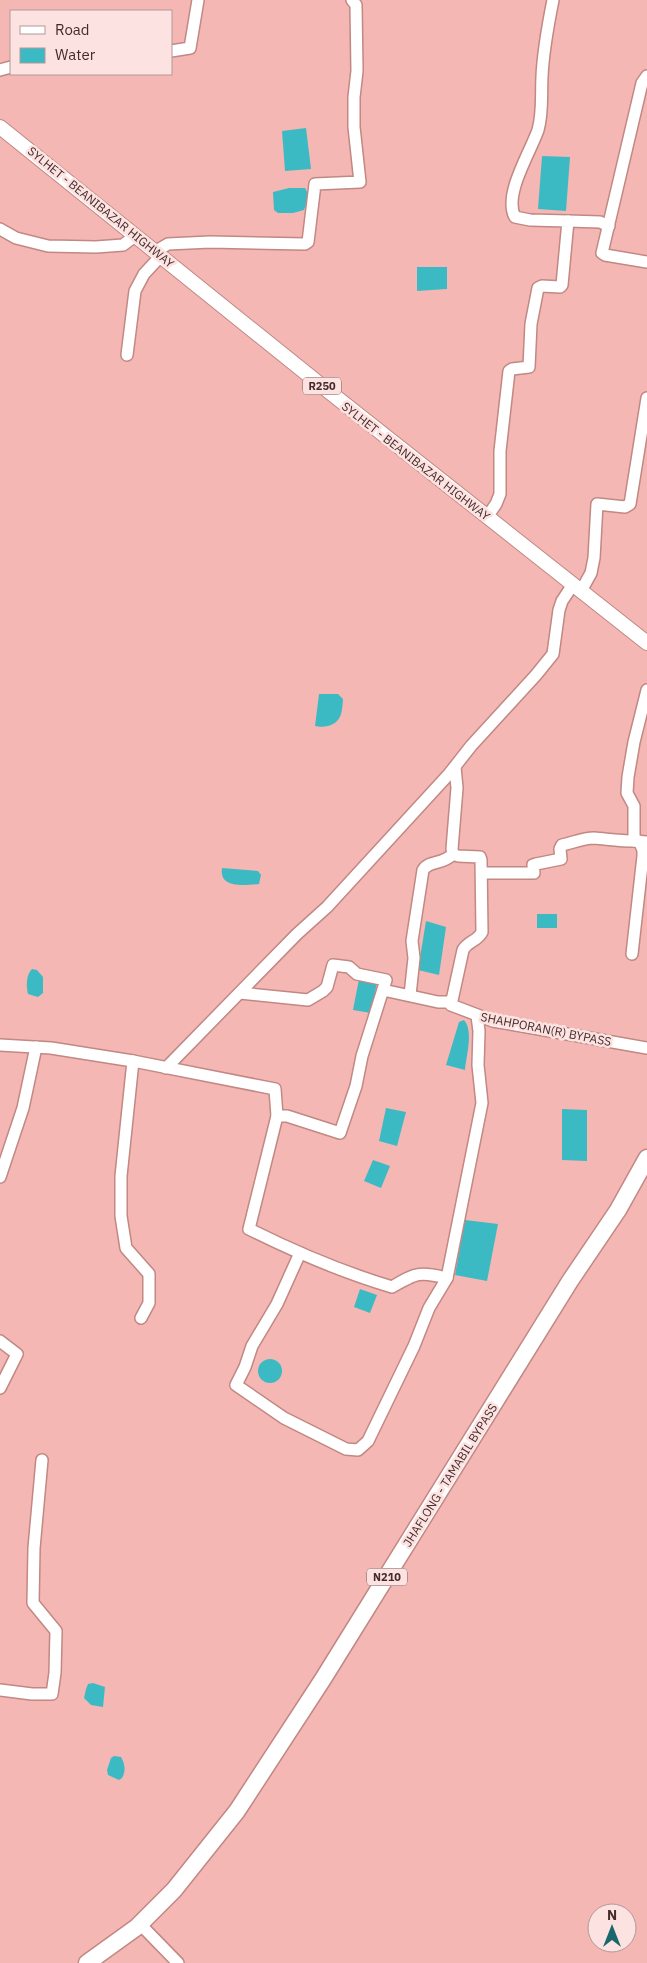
<svg xmlns="http://www.w3.org/2000/svg" width="647" height="1963" font-family="'IBM Plex Sans',sans-serif">
<rect width="100%" height="100%" fill="#f4b7b3"/>
<!-- water -->
<g fill="#3cbac4">
<path d="M306,128L311,169L285,171L282,131Z"/>
<path d="M542,156L570,157L566,211L538,209Z"/>
<path d="M289,188H305C310,195 307,203 304,210L293,213H278L274,210L273,192Z"/>
<path d="M417,267H447V289L417,291Z"/>
<path d="M319,694H338L343,699C342,712 342,722 328,726C323,727 320,727 315,726Z"/>
<path d="M222,868L258,871L261,875L259,884C244,885 219,889 222,868Z"/>
<rect x="537" y="914" width="20" height="14"/>
<path d="M426,921L446,927L439,975L418,970Z"/>
<path d="M32,969L37,970L43,977V993L38,997L28,994C26,986 26,975 32,969Z"/>
<path d="M359,979L377,983L371,1013L353,1010Z"/>
<path d="M464,1020C474,1031 466,1057 465,1070L446,1065L459,1022Z"/>
<path d="M386,1108L406,1112L397,1146L379,1141Z"/>
<path d="M562,1109L587,1110V1161L562,1160Z"/>
<path d="M373,1160L390,1166L381,1188L364,1181Z"/>
<path d="M465,1220L498,1224L487,1281L455,1275Z"/>
<path d="M360,1289L377,1295L370,1313L354,1307Z"/>
<circle cx="270" cy="1371" r="12"/>
<path d="M93,1683L105,1687L103,1707L91,1705L84,1698L86,1689L88,1684Z"/>
<path d="M114,1756L121,1757C125,1764 126,1771 122,1778L119,1780L108,1775L107,1770L111,1758Z"/>
</g>
<g fill="none" stroke-linecap="round" stroke-linejoin="round">
<defs>
<g id="minor">
<path d="M171,51L190,48L198,0"/>
<path d="M0,70L11,67"/>
<path d="M647,76L642,83L602,253L605,255L647,262"/>
<path d="M568,221L600,222L609,226"/>
<path d="M0,229L16,238L48,246L96,247L123,245L131,239"/>
<path d="M156,251L168,244L210,242L305,244L308,242L315,184L360,182L354,127V97L357,71L356,5L352,0"/>
<path d="M127,355L135,291L144,274L157,260"/>
<path d="M487,517L496,504L500,494V451L509,371L512,369L529,367L531,324L538,288L542,286L560,287L562,285L568,221L530,220L515,217C503,195 530,153 538,130C543,113 541,95 542,77C543,51 548,25 553,0"/>
<path d="M581,591L591,573L594,558L597,504L625,507L630,504L647,398"/>
<path d="M647,690L634,742L628,777L627,793L634,806V841L647,842"/>
<path d="M455,767L457,788L452,849L453,854L458,856L480,857L481,860L482,932C478,941 468,941 463,950L451,1005L493,1021L647,1048"/>
<path d="M482,873H534L533,865L536,864L561,859L560,849L562,845C572,843 583,838 594,838C607,839 620,841 634,841"/>
<path d="M632,954L643,856V850L639,841"/>
<path d="M383,990L438,1002H451"/>
<path d="M240,993L308,1000L323,991L327,987L333,965L349,967L357,974L386,980L362,1056L356,1086L340,1133L287,1116H277"/>
<path d="M410,995L414,958L412,941L423,870C429,860 443,865 453,854"/>
<path d="M0,1045L51,1048L133,1061L275,1089L277,1116L249,1229C295,1252 342,1272 392,1287C416,1273 419,1271 447,1278"/>
<path d="M133,1061L121,1176V1216L126,1248L149,1274V1303L141,1318"/>
<path d="M166,1068L297,934L327,907L449,774L471,746L536,675L553,654L559,610L562,601L570,589"/>
<path d="M0,1177L23,1108L36,1047"/>
<path d="M300,1253L277,1304L252,1346L245,1367L236,1385L284,1418L346,1449L358,1450L368,1441L414,1346L429,1308L447,1278L482,1103L478,1065L479,1031L477,1016"/>
<path d="M0,1341L17,1354L0,1388"/>
<path d="M0,1690L32,1694H52L55,1673L56,1631L33,1603L34,1548L42,1460"/>
<path d="M140,1924L178,1963"/>
</g>
<path id="major" d="M0,127L322,386L647,643"/>
<path id="highway" d="M87,1963L137,1927L174,1890L237,1811L323,1679L570,1281L618,1210L647,1158"/>
</defs>
<!-- minor casing -->
<use href="#minor" stroke="#c18884" stroke-width="14"/>
<!-- major casing -->
<use href="#major" stroke="#c18884" stroke-width="16"/>
<!-- highway casing -->
<use href="#highway" stroke="#c18884" stroke-width="19"/>
<!-- minor -->
<use href="#minor" stroke="#fff" stroke-width="11"/>
<!-- major -->
<use href="#major" stroke="#fff" stroke-width="14"/>
<!-- highway -->
<use href="#highway" stroke="#fff" stroke-width="16"/>
</g>
<g text-anchor="middle" dominant-baseline="central" stroke-width="5" stroke-linejoin="round" paint-order="stroke">
<!-- shield labels -->
<g fill="#fce2e0" stroke="#7b6361" stroke-width="1">
<rect x="303" y="377.5" width="38" height="17" rx="4"/>
<rect x="367" y="1568.5" width="40" height="17" rx="4"/>
</g>
<g font-size="11" font-weight="bold" fill="#442c2b">
<text x="322" y="386">R250</text>
<text x="387" y="1577">N210</text>
</g>
<!-- street labels -->
<g font-size="12" fill="#442c2b" stroke="#fce2e0">
<text transform="translate(101 207) rotate(39)">SYLHET - BEANIBAZAR HIGHWAY</text>
<text transform="translate(416 461) rotate(38)">SYLHET - BEANIBAZAR HIGHWAY</text>
<text transform="translate(546 1029) rotate(11)">SHAHPORAN(R) BYPASS</text>
<text transform="translate(450 1475) rotate(-58)">JHAFLONG - TAMABIL BYPASS</text>
</g>
</g>
<!-- legend -->
<rect x="10" y="10" width="162" height="65" fill="#fce2e0" stroke="#b29998"/>
<rect x="20" y="26" width="25" height="8" fill="#ffffff" stroke="#b29998"/>
<text x="55" y="35" font-size="15" fill="#442c2b">Road</text>
<rect x="20" y="48" width="25" height="15" fill="#3cbac4" stroke="#b29998"/>
<text x="55" y="60" font-size="15" fill="#442c2b">Water</text>
<!-- north arrow -->
<g transform="translate(612 1928)"><circle r="24" fill="#fce2e0" stroke="#b29998"/>
<path d="M0-4L9 19L0 12L-9 19Z" fill="#1a676e"/>
<text y="-8" font-size="14" font-weight="bold" text-anchor="middle" fill="#442c2b">N</text>
</g>
</svg>
